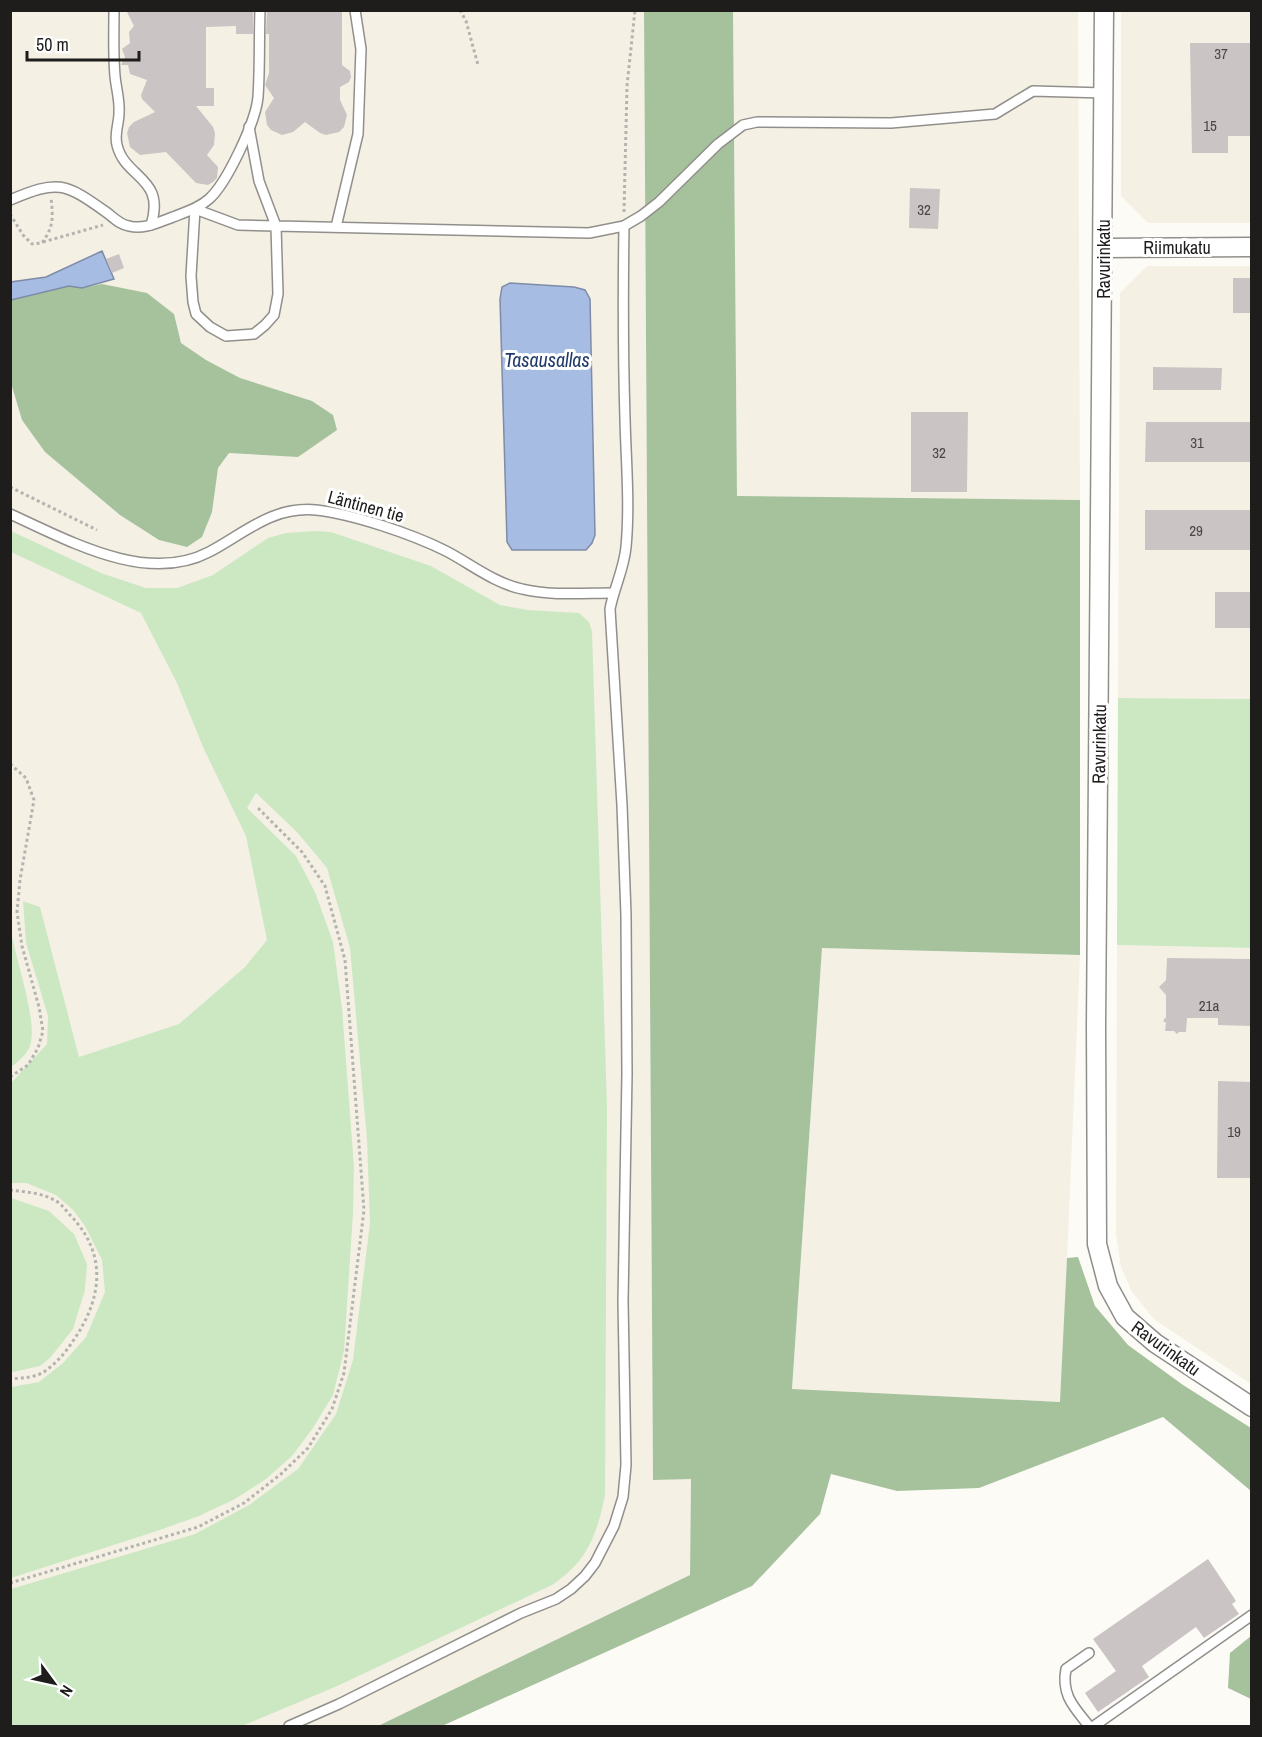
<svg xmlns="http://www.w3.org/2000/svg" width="1262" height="1737" font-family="'Archivo Narrow',sans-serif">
<rect width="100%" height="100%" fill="#fdfbf6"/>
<!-- built -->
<g fill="#f5f0e4">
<path d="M11,11H644L653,1480L691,1478L690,1575L378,1726H11Z"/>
<path d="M733,11H1078L1080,500L737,496Z"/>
<path d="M1121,11H1251V223H1148L1121,196Z"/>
<path d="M1147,266H1251V699L1118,698L1120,293Z"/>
<path d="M1117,945L1251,948V1384L1155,1320L1132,1292L1121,1267L1116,1234Z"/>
<path d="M822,948L1080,955L1061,1402L792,1390Z"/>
</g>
<!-- green -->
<g fill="#cce8c3">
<path d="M11,531L101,573L146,588H177L213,575L268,538L286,533L314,531L331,532L431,566L500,605L528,610L579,613L589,622L592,631L607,1107L605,1495C597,1535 587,1562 552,1585L335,1687L242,1726H11V1589L195,1534L249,1505L298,1469L336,1414L353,1360L370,1223L367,1140L350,948L327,868L297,832L256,793L247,808L296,856L315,892L333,942L342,1008L354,1167L353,1213L344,1351L333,1395L313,1428L292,1456L266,1479L235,1499L199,1516L154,1532L11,1578V1387L39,1382L63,1363L86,1337L105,1292L102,1260L85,1226L73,1210L56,1195L26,1183H11V1083L47,1044L48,1016L26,943L23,901L40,907L79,1057L179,1024L245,967L267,940L246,836L203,747L177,683L141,613L11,552Z"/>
<path d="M1118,698L1251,699V948L1117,945Z"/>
<path d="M11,931C16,960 36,1016 31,1042C29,1053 19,1061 11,1067Z"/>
<path d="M11,1198L49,1211L74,1234L87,1264L85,1290L73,1329L50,1358L40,1366L13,1372L10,1371Z"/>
</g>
<!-- forest -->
<g fill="#a6c29d">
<path d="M644,11H733L737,496L1080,500V955L822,948L792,1389L1060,1402L1067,1258L1078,1257L1095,1306L1128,1345L1183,1385L1251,1428V1491L1163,1417L979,1488L897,1491L831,1474L820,1514L752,1586L442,1726H378L690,1575L691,1479L653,1480Z"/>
<path d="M102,284L147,293L174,314L181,343L206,360L240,378L312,401L333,415L337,430L298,457L229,453L218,468L212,512L202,537L187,547L159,540L120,515L45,452L22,420L11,383V300L69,285L82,288Z"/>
<path d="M1251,1636V1699L1228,1688L1230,1653Z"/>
</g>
<!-- water -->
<g fill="#a7bce3" stroke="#7e8ca7" stroke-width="1.5">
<path d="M102,251L114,279L82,288L69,286L11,300V282L46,277Z"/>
<path d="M510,283L574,287L585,290L590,299L595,535L592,543L586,550H512L507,542L500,299L502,287Z"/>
</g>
<!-- building -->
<g fill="#cac4c4">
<path d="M126,10H253V34H236V26L206,27V88H214V106H196L213,127L215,133L214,145L207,155L218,167L217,178L213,182L208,185L196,183L166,152L140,155L130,147L127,133L129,127L134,122L155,112L142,99L141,95L147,80L130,74L128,65H121L125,57L122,49L130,43L129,32L134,26Z"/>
<path d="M267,10H342V65L350,71L351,77L349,82L340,87V100L347,115L344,127L339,132L326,135L320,133L305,122L293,132L282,135L271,130L267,125L265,112L274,98L265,85L269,73V34H266Z"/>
<path d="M1190,43H1251V136H1228V153H1192Z"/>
<path d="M910,188L940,189L938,229L909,228Z"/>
<path d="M119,254L124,268L112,273L106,259Z"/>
<rect x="1233" y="278" width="18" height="35"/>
<path d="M1153,367L1222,368L1221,390H1153Z"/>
<path d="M911,412H968L967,492H911Z"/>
<path d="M1146,422H1251V462H1145Z"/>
<rect x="1145" y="510" width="106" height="40"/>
<rect x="1215" y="592" width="36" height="36"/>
<path d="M1167,958L1251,959V1026L1218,1025V1018H1187L1186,1032H1179L1177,1034L1174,1031H1165L1166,1023L1163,1021L1166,1017V995L1159,987L1166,980Z"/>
<path d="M1218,1081L1251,1082V1178H1217Z"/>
<path d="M1208,1559L1236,1601L1232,1604L1239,1614L1204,1638L1196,1627L1142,1666L1149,1677L1098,1712L1085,1693L1116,1671L1093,1639Z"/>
</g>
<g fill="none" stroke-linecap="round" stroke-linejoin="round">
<defs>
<g id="lane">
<path d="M114,10C114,32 113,54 115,76C116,88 120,100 119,113C119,124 114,134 117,145C125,179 166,177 151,225"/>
<path d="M249,127L259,181L276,226L278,294L274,315L265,325L254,334L226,336L210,327L196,314L193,302L191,276L195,209L238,225L276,226L589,233L624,226L641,216L659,202L718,144L743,125L757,122L891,123L995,114L1033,91L1104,93"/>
<path d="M10,200C58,180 64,182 106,212C113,217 120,225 129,226C144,230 159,222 173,217C186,212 199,208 209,199C227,183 256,121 258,97C260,69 259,39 260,10"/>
<path d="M336,227L358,134L361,49L355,10"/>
<path d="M10,514C68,540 146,585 209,552C245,533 272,506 316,510C353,514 412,534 446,551C471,564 494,583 522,589C551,596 584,593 613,593"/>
<path d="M1089,1653L1066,1669C1061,1695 1074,1707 1089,1726"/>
<path d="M289,1726L339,1704L521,1613L556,1599L571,1589L585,1576L595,1563L614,1526L623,1497L626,1465L623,1301L627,1074L626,915L622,805L610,609C614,588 624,569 626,547C630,505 626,461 625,419C623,355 623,290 624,226"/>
<path d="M1094,1726L1252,1615"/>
</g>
<g id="street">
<path d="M1104,10L1096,1026L1097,1244L1108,1286L1125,1317L1155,1343L1252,1407"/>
<path d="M1103,248L1252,247"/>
</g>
</defs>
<!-- lane casing -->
<use href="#lane" stroke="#918f8b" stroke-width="12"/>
<!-- street casing -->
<use href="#street" stroke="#918f8b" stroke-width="21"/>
<!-- path -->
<g stroke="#b5b3b0" stroke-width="3" stroke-dasharray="3 3" stroke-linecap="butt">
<path d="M460,10L466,21L478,65"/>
<path d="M624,212L627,86L635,10"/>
<path d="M10,214L23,235L32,244L42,243C54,226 53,218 51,197"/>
<path d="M43,242L103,225"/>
<path d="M10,487L97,530"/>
<path d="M10,764L26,778L34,800L20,880L17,912L22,946L39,1007L43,1031L38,1048L28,1065L10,1077"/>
<path d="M10,1190C26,1192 46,1193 59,1203C63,1206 67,1212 71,1216C108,1255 102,1299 73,1341C65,1353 55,1365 42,1373C32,1378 21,1378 10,1379"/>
<path d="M10,1583L198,1527L244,1503L281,1474L308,1448L332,1409L344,1373L364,1210L345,960L325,886L302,852L258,808"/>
</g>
<!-- lane -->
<use href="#lane" stroke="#fff" stroke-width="9"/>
<!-- street -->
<use href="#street" stroke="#fff" stroke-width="18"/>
</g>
<g text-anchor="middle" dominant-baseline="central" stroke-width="6" stroke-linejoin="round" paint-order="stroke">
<!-- number labels -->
<g font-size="15" fill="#494746">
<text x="1221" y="53">37</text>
<text x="1210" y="125">15</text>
<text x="924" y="209">32</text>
<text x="1197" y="442">31</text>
<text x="939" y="452">32</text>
<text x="1196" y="530">29</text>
<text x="1209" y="1005">21a</text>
<text x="1234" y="1131">19</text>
</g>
<!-- street labels -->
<g font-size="18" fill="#1e1d1c" stroke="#fff">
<text x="1177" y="247">Riimukatu</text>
<text transform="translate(1103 259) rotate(-90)">Ravurinkatu</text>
<text transform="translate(366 506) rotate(15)">Läntinen tie</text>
<text transform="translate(1099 744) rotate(-89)">Ravurinkatu</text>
<text transform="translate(1166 1348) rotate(36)">Ravurinkatu</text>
</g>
<!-- water labels -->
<g font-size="20" font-style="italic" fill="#203a6b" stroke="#fff">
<text x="547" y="359">Tasausallas</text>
</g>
</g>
<!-- border -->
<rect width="1262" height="1737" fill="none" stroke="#1e1d1c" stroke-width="24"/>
<!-- north arrow -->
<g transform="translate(54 1683) rotate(123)" stroke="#ffffff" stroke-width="4.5" paint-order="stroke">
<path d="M0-4.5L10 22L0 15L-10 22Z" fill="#1e1d1c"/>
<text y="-9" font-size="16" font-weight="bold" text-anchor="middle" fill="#1e1d1c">N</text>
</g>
<!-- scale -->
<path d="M27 51v9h112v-9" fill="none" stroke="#1e1d1c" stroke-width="3"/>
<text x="36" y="51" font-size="18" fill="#1e1d1c" stroke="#ffffff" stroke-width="4.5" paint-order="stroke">50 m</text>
</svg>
